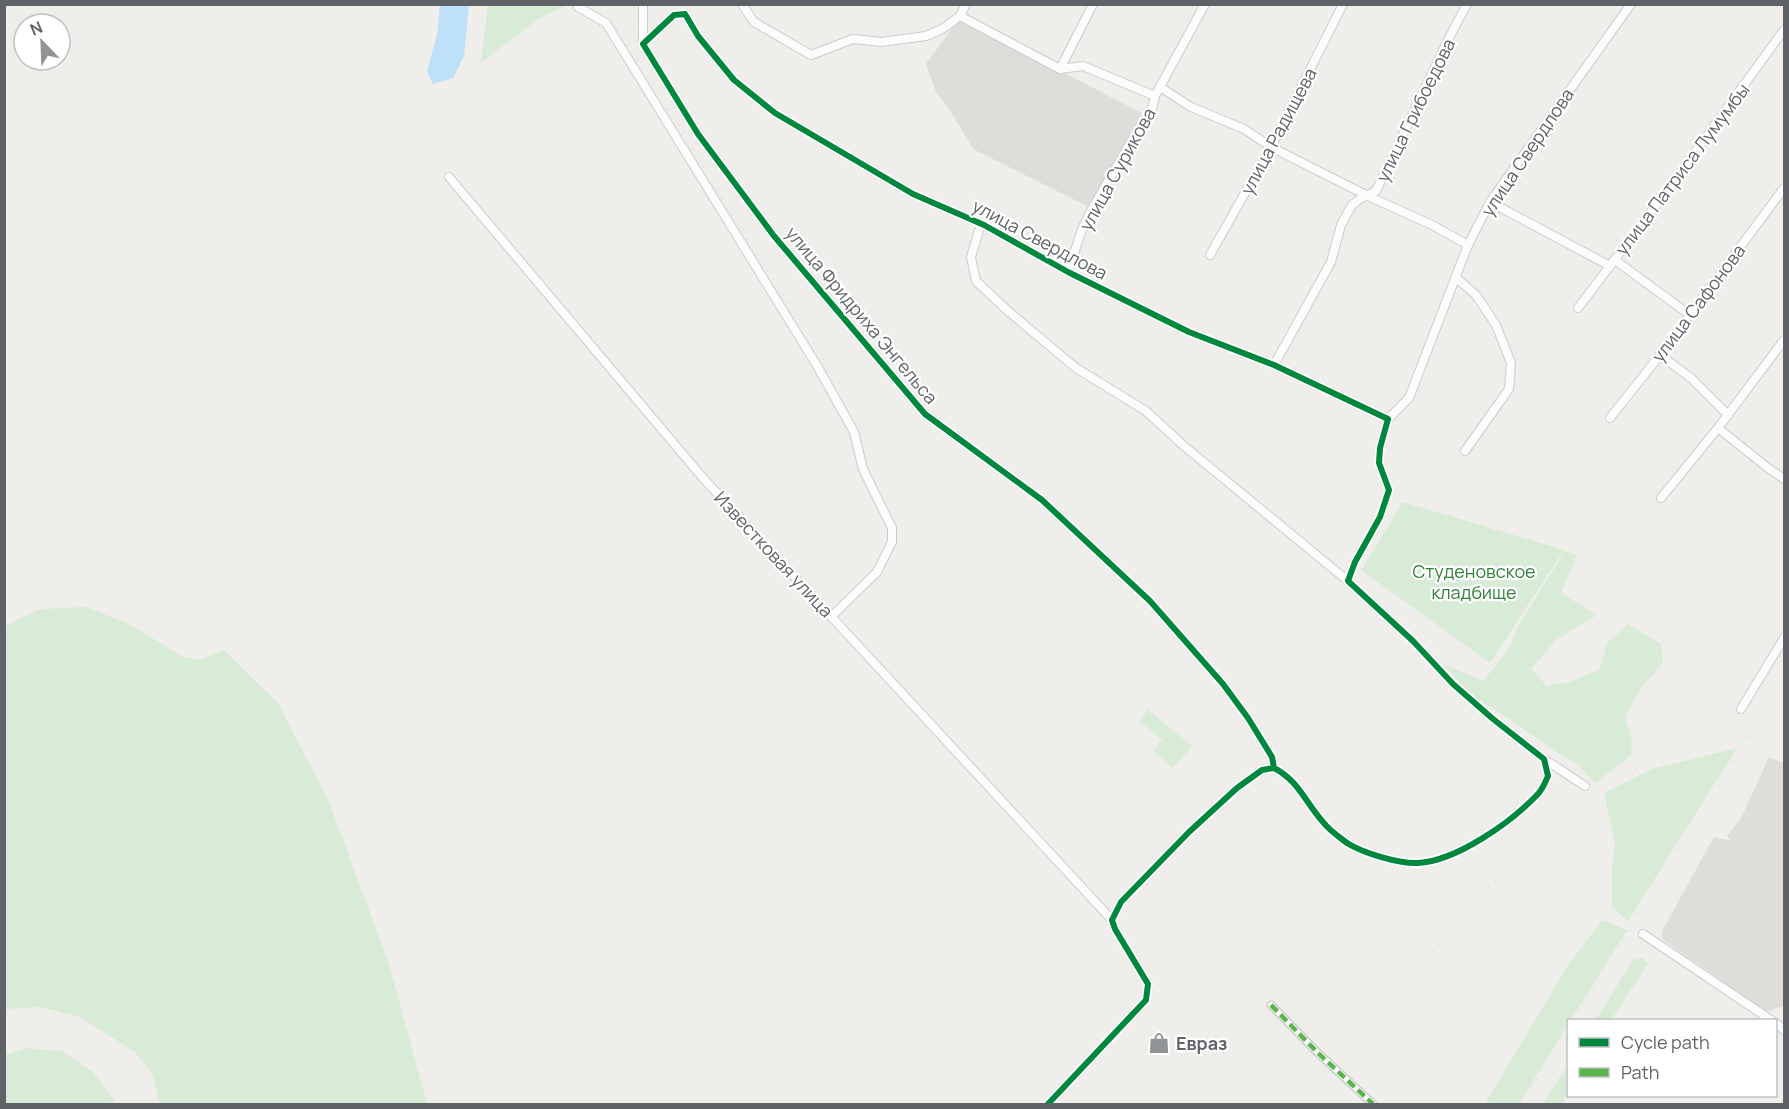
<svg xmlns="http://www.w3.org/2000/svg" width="1789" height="1109" font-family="Manrope,sans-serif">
<rect width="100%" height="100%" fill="#efeeea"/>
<!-- industrial -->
<g fill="#dfddda">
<path d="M959,19L1142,113L1091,208L973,149L950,110L936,92L926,64Z"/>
<path d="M1769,757L1784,763V1006L1769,1011L1763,1009L1662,939V931L1714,837L1732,841L1727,836L1741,818Z"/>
</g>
<!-- green -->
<g fill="#d8ebd6">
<path d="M488,5V4L567,5L538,19L481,63Z"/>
<path d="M1403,502L1564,550L1490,663L1361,570Z"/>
<path d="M1565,551L1577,555L1561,593L1597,615L1556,640L1531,669L1547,686L1570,682L1600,669L1607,643L1628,624L1661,644L1663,662L1642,687L1625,716L1632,741L1631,755L1595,783L1577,764L1556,752L1502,714L1472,696L1443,664L1483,681L1507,652L1521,621Z"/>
<path d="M4,600L6,605L5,626L40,609L86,607L131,625L183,657L199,660L224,650L278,703L329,802L389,964L427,1104H160L152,1074L135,1052L80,1017L41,1007L5,1009Z"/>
<path d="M1148,710L1192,746L1173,768L1153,751L1162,740L1139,721Z"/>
<path d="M1737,748L1628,921L1612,907V870L1615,843L1604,793L1652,769Z"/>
<path d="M1602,920L1627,930L1571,1020H1568V1024L1519,1104H1485L1568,965Z"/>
<path d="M1643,958L1648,964L1611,1020H1596L1633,960Z"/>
<path d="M27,1048L62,1051L94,1073L114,1100V1104H5V1055Z"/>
<path d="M1568,1065V1093L1561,1104H1542Z"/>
</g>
<!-- water -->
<path fill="#bfe0f9" d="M440,5H469L464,56L453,78L433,84L427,71L437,35Z"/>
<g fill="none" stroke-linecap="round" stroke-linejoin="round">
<defs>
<path id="pedestrian" d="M1271,1005L1318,1053L1373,1104"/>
<g id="minor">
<path d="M643,4V44"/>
<path d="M742,4L754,22L811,55L853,39L881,42L926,36L942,29L960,16L966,4"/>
<path d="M578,7L606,23L816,364L854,432L863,469L892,528V542L877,572L831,617"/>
<path d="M960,16L1060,69L1083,66L1155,96"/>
<path d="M1060,69L1093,4"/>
<path d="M1160,87L1191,107L1244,129L1271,147L1368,196L1432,225L1468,245"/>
<path d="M449,177L703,478L1112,920"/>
<path d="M1490,202L1610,266"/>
<path d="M981,224L971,257L976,281L1008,311L1076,368L1146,411L1184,446L1348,581"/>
<path d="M1210,255L1271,147L1343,4"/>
<path d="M1615,260L1690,315"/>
<path d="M1068,272L1082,229L1092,209L1141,125L1151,113L1155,96L1205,4"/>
<path d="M1455,277L1476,295L1496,325L1511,363L1509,389L1465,451"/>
<path d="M1578,308L1660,200L1784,30"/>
<path d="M1660,355L1691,378L1728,415"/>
<path d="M1274,365L1331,262L1341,225L1352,205L1360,199L1376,191L1449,38L1467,4"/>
<path d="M1610,418L1660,355L1784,188"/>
<path d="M1388,419L1409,398L1468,245L1490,202L1631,4"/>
<path d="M1718,428L1768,468L1784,479"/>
<path d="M1661,498L1718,428L1784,340"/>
<path d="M1741,709L1784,638"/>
<path d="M1544,759L1585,786"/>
<path d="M1274,768L1272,757L1248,718L1223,684L1150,601L1042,500L925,414L774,236L698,134L643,44L674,15L685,14L698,36L734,80L775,113L913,194L984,225L1068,272L1189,332L1274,365L1388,419"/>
<path d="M1643,934L1771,1020"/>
<path d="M1776,1023L1784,1030"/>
<path d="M1048,1104L1146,1000L1148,984L1115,929L1112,920L1121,902L1189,832L1237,788L1262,770L1274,768C1299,781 1305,802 1323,822C1329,830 1339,837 1347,843C1363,853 1399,864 1418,863C1456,861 1510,823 1536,796C1542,791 1545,783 1548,776L1544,759L1493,719L1453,684L1413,641L1348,581L1355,562L1380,517L1389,490L1379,463L1380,448L1388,419"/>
</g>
</defs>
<!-- pedestrian casing -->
<use href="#pedestrian" stroke="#cbcccc" stroke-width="9"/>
<!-- minor casing -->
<use href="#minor" stroke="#cbcccc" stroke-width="10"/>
<!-- pedestrian -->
<use href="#pedestrian" stroke="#fdfcfc" stroke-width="6"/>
<!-- minor -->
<use href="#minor" stroke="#fdfcfc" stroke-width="8"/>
<!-- rail -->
<g stroke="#e4e4e4" stroke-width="2" stroke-dasharray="1.5 8" stroke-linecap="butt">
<path d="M602,4L696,154L717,190L898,476L1144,879L1221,1011L1257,1075L1270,1104"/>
<path d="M624,4L636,38L646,62"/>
<path d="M1147,932L1216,1039L1250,1104"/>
<path d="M1573,1020L1784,678"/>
<path d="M1384,1104L1387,1075L1396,1034L1403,1013L1406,998L1421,969L1454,923L1504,872L1592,795L1624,775L1643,766L1674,756L1784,728"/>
<path d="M1521,1104L1568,1028"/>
</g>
<!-- quiet -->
<path stroke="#58b549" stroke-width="4.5" stroke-dasharray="9 4.5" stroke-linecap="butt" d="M1271,1005L1318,1053L1373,1104"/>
<defs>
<path id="cycleway" d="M1048,1104L1146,1000L1148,984L1115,929L1112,920L1121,902L1189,832L1237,788L1262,770L1274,768C1299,781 1305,802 1323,822C1329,830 1339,837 1347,843C1363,853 1399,864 1418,863C1456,861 1510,823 1536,796C1542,791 1545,783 1548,776L1544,759L1493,719L1453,684L1413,641L1348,581L1355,562L1380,517L1389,490L1379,463L1380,448L1388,419L1274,365L1189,332L1068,272L984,225L913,194L775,113L734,80L698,36L685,14L674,15L643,44L698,134L774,236L925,414L1042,500L1150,601L1223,684L1248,718L1272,757L1274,768"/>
</defs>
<!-- cycleway casing -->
<use href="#cycleway" stroke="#fff" stroke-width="10"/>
<!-- cycleway -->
<use href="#cycleway" stroke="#00873e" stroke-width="6"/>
</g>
<!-- icons -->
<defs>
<symbol id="shop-bare" viewBox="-9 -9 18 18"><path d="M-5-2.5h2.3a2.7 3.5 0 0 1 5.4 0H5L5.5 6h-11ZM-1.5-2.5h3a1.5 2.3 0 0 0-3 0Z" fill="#919496" stroke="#fff" stroke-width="2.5" paint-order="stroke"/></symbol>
</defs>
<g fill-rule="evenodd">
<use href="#shop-bare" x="1144" y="1028" width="30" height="30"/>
</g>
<g text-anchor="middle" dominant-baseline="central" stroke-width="4.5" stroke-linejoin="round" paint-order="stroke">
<!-- street labels -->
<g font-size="18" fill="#5f6368" stroke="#fff">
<text transform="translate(1415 110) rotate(-64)">улица Грибоедова</text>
<text transform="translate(1278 131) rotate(-62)">улица Радищева</text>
<text transform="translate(1527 152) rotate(-56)">улица Свердлова</text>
<text transform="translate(1117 169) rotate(-61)">улица Сурикова</text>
<text transform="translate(1682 169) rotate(-53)">улица Патриса Лумумбы</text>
<text transform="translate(1040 239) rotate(28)">улица Свердлова</text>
<text transform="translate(1698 303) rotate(-53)">улица Сафонова</text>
<text transform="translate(862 315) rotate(50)">улица Фридриха Энгельса</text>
<text transform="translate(774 554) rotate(47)">Известковая улица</text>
</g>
<!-- park labels -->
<g font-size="18" fill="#348238" stroke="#fff">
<text x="1474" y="571">Студеновское<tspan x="1474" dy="21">кладбище</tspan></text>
</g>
<!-- poi labels -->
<g font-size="18" font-weight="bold" fill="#5f6368" stroke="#fff" text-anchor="start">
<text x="1176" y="1043">Евраз</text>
</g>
</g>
<!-- border -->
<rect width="1789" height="1109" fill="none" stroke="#5f6368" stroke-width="12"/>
<!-- legend -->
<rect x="1567" y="1019" width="210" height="78" fill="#ffffff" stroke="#bfc1c3" stroke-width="1.5"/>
<rect x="1579" y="1038" width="30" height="9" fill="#00873e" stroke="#bfc1c3" stroke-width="1.5"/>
<text x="1621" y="1049" font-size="18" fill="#5f6368">Cycle path</text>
<rect x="1579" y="1068" width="30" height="9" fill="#58b549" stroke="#bfc1c3" stroke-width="1.5"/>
<text x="1621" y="1079" font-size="18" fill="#5f6368">Path</text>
<!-- north arrow -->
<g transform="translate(42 42) rotate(337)"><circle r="28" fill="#ffffff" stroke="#bfc1c3" stroke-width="1.5"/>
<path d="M0-4.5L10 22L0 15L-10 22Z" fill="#919496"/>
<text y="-9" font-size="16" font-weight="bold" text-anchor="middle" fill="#5f6368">N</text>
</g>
</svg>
